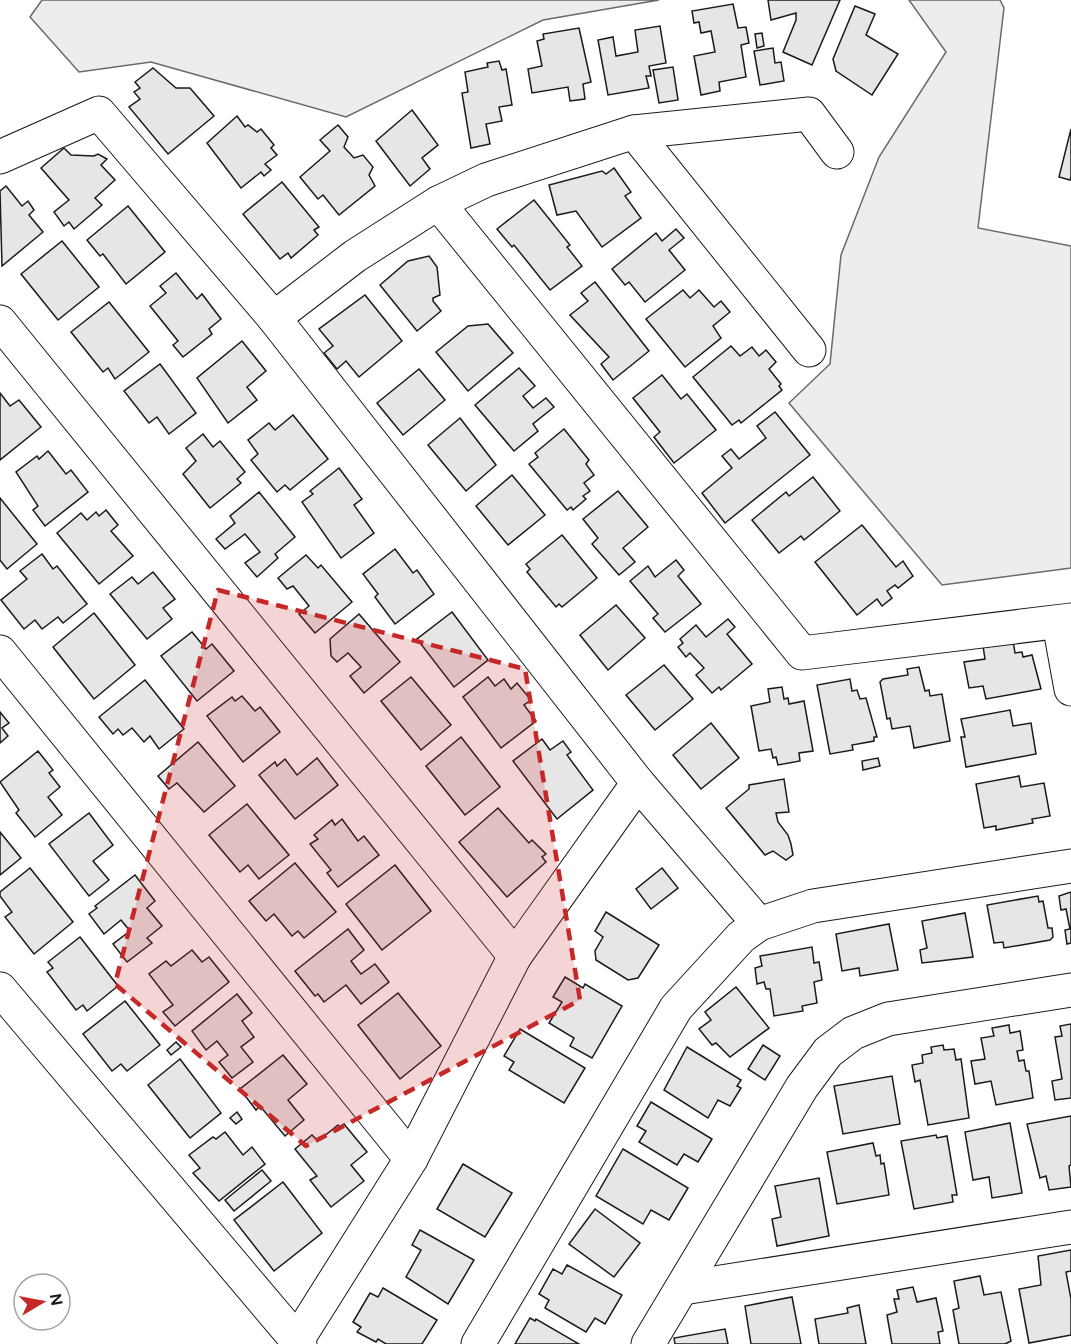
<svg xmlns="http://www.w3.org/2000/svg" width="1071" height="1344" font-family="'DM Sans',sans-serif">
<rect width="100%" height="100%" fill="#fff"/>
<!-- built -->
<g fill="#ededed" stroke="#6a6a6a" stroke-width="1.5">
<path d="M42,0H659L543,20L346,117L151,62L79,72L30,17Z"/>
<path d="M909,0H1000L1004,8L978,228L1071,246V568L942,585L789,403L830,364L841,255L879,157L946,52Z"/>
</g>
<!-- building -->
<g fill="#e6e6e6" stroke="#1a1a1a" stroke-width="1.5">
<path d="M768,0H840L812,65L783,52L796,20V13L771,20Z"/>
<path d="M733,4L738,28L746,27L749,43L741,45L746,77L719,82L720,91L701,95L694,56L715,52L711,31L701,33L699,22L694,23L692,11Z"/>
<path d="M855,6L875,14L866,35L898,54L872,95L836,71L833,59Z"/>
<path d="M660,26L666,63L649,66L651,76H646L649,88L608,95L598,40L613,37L616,56L638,52L635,30Z"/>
<path d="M579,28L591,82L583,84L585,99L570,101L568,87L532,93L528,69L542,66L537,41L544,39L543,34Z"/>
<path d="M762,33L764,46L757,48L755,34Z"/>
<path d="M773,48L775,63L781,62L784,81L760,85L754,51Z"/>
<path d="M499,61L502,70L506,69L512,105L499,107L502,121L486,124L490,144L471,148L462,93L468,92L465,72L488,67L487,63Z"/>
<path d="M673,67L678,100L659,103L653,70Z"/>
<path d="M153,68L176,88H190L214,116L168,154L129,107L140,99L134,92L140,88L135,82Z"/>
<path d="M412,110L438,145L422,158L430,169L410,186L376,141Z"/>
<path d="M237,116L245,127L248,125L257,132L261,129L274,145L271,148L277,155L265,164L271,170L264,176L261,172L241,188L207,143Z"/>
<path d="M338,125L348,137L344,147L354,158L363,155L373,167L369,175L375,186L339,215L323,195L318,199L300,177L330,151L320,140Z"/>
<path d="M1071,129V177L1070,180L1059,177Z"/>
<path d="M64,148L71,155L94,156L98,154L107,159L101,165L115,180L95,198L102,205L74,229L69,222L64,226L54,212L69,200L41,168Z"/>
<path d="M614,168L631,192L625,196L641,218L602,247L576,211L557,215L549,185L602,171L606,174Z"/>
<path d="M282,182L319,227L314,230L318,235L291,258L288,253L280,259L243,214Z"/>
<path d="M6,186L22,206L28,201L34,210L29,215L43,232L2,266L0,191Z"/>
<path d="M534,200L570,245L567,247L582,266L550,290L514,245L512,247L497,229Z"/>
<path d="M128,206L165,252L126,284L103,254L100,256L87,240Z"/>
<path d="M676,229L684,238L669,250L685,270L645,302L629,282L625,285L612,269L656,233L662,241Z"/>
<path d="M62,241L99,287L58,320L21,274Z"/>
<path d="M429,256L437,267L440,295L433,298V301L441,311L417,331L380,285L408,261Z"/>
<path d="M176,273L197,299L202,294L221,319L209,329L212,334L183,357L173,345L178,341L150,306L166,293L160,286Z"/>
<path d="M595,282L649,351L613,380L601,364L609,357L570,315L588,301L581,293Z"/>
<path d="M683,290L690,298L699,290L714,307L721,301L730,312L713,326L721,338L685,367L646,319Z"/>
<path d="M365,295L402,341L359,377L346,361L337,369L324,353L333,346L319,329Z"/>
<path d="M109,302L149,352L115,379L108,368L103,372L71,332Z"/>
<path d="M488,324L513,353L468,391L436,352L468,326Z"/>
<path d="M242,341L266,371L247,387L257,400L228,423L197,378Z"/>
<path d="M731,346L740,356L752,347L759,356L766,350L776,362L769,369L781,384L779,386L782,390L741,423L739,420L732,425L693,377Z"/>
<path d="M160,364L196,413L169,434L157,417L149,423L124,391Z"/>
<path d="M519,368L535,386L523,396L533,408L546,398L554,407L533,424L538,431L514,451L475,405Z"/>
<path d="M419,369L445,400L403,435L377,403Z"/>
<path d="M662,375L681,399L687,394L716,430L674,463L654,437L660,432L633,398Z"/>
<path d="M0,393L10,406L19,400L41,427L0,460Z"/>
<path d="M775,412L810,455L725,523L702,493L732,468L722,456L731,449L739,459L766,438L757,426Z"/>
<path d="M293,415L328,459L290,490L285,485L277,492L251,460L258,454L248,440L269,423L275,430Z"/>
<path d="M460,418L496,465L466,491L428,445Z"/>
<path d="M564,429L589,460L586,464L594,475L584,483L590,491L583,496L586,499L573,510L571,507L567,510L529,464L538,457L535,453Z"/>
<path d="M203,434L213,447L220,441L245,472L237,479L241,483L210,508L183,474L196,461L186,448Z"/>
<path d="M48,451L66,474L71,470L88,492L45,526L33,510L38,506L16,472L37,456L39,459Z"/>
<path d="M339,468L362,499L354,505L374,533L341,558L302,502L313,494L310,491Z"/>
<path d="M512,475L545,515L508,545L476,506Z"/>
<path d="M813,477L840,511L804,540L801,536L779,553L752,520L786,492L789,496Z"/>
<path d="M618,491L648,527L623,548L635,562L619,575L592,544L598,538L583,519Z"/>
<path d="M259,492L295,537L275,554L278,558L257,577L245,563L260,552L245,534L225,549L216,539L235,523L230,516Z"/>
<path d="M0,498L37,544L7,569L0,560Z"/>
<path d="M106,510L118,525L111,531L133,556L99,584L57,533L81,513L87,520L96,512L99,516Z"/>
<path d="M862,525L896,567L903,561L913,576L898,588L895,585L887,591L892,598L882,606L877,599L857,615L815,562Z"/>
<path d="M562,535L597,578L562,607L559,604L556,607L527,572L530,569L526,564Z"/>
<path d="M395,549L413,573L417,570L434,594L395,624L375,597L378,594L363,574Z"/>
<path d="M42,554L53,569L57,566L87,604L63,623L58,617L42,629L35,620L24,629L1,600L27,579L20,571Z"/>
<path d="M306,555L318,568L321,565L352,602L315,633L299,614L309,606L293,586L287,589L278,578Z"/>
<path d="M676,560L684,570L678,576L701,604L665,632L653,618L658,614L630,581L648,566L655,577Z"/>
<path d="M153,572L175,599L163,608L172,619L147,639L110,594L132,577L138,584Z"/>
<path d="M616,605L645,638L608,670L580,635Z"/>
<path d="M452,612L488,660L454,687L417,639Z"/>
<path d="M94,613L135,665L94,699L53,647Z"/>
<path d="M359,614L400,662L364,693L350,676L361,667L348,653L337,662L331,656L330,639Z"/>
<path d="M728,619L735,627L727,634L752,664L721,690L719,687L712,693L696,675L704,668L690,653L686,657L678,647L683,643L680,639L696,625L706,637Z"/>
<path d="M192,632L206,649L212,644L234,671L197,701L161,656Z"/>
<path d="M1013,641L1015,653L1022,652L1023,657L1032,655L1041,689L986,699L983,686L969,688L964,662L985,659L983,646Z"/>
<path d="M664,665L693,699L655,730L626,695Z"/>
<path d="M919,667L925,691L929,690L930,696L942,694L950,741L914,748L910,726L892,729L890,718L887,719L880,682L883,679L908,675L907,669Z"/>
<path d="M411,677L451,725L421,750L381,701Z"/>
<path d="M488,677L495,686L504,679L511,689L517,683L531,700L524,705L536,721L501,748L463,697Z"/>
<path d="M850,679L852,691L857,690L860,699L866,698L877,737H874V741L852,745L853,750L830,754L817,685Z"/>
<path d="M145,680L184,729L159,749L150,736L144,742L132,728L123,735L118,729L113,734L99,717Z"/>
<path d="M782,687L784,699L788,698L789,704L804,701L813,751L799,753L800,761L778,765L776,757L773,758L771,749L759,751L751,706L770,702L768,689Z"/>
<path d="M242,696L255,711L260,707L280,732L243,762L207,716L232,697L235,701Z"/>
<path d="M1010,710L1013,726L1031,723L1036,754L966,767L961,737H965L961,719Z"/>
<path d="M0,712L9,723L2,728L8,736L0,743Z"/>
<path d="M711,723L739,758L701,789L673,755Z"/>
<path d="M461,737L500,787L465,815L426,766Z"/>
<path d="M542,739L550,750L563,741L571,752L567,755L593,790L557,819L513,761Z"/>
<path d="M198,742L235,786L204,812L177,783L169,789L158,776Z"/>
<path d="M38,751L53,770L49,773L60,787L48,797L62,815L35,837L16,813L19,810L0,782Z"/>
<path d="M317,758L338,785L295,819L259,775L275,762L277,766L285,759L297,775Z"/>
<path d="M878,758L880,766L863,770L862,761Z"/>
<path d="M1019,776L1021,787L1044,783L1050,816L1032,819L1033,823L996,830V826L984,828L976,784Z"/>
<path d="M784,779L789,812L776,813L778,822L788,835L791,844L793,855L786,860L773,851L765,855L726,808L749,789V785Z"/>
<path d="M247,804L289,855L259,879L248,865L240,872L209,835Z"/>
<path d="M498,808L529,843L532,840L546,854L542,857L546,862L507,897L459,842Z"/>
<path d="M89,813L113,845L93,861L109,880L89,896L49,844Z"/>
<path d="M342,819L358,841L364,836L379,855L338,887L327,873L331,870L310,844L318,839L314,835L332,820L335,825Z"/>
<path d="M0,832L21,858L0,875Z"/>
<path d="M295,863L336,912L304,938L298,931L292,936L274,914L266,921L249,901Z"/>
<path d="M395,865L431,911L382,950L346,904Z"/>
<path d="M30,868L73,922L34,954L5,917L12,912L0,896V892Z"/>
<path d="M662,868L678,888L651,909L636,889Z"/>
<path d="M135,875L155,901L147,908L162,926L147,938L152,943L127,962L113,944L130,931L121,920L104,934L89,914L97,908L95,906Z"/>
<path d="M1071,892V943L1067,944L1065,930L1070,929L1066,909L1061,910L1059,896Z"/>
<path d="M1038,896L1039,902L1043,901L1048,928H1052L1053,937L1050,940L1004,948L1003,942L994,943L987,905Z"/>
<path d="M606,912L659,945L638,978L628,980L596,960L595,951L603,937L595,931Z"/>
<path d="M965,913L973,957L922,963L920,950L927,948L922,921Z"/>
<path d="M889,924L898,970L860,976L859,968L842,971L836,934Z"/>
<path d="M348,929L364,950L351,961L357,969L361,974L375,964L389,982L361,1004L346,985L324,1002L318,994L315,996L295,971Z"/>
<path d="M80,937L118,986L87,1011L83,1005L76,1010L47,972L53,968L48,962Z"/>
<path d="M812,947L814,963L819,962L822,980L814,982L817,1003L802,1006L803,1011L774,1016L770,989H766L764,982L757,984L755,968L762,966L760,956Z"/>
<path d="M192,950L202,962L209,957L229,982L175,1026L163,1012L173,1005L149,974L166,961L171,966Z"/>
<path d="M565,977L583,988L585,984L622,1006L592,1058L570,1046L574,1038L549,1023L562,1002L553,997Z"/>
<path d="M736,987L769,1028L730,1057L716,1043L712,1045L699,1029L711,1020L705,1012Z"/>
<path d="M398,993L441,1046L400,1079L358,1025Z"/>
<path d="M237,994L252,1013L242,1021L254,1037L241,1047L253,1062L232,1078L219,1062L228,1055L217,1041L206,1050L192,1031Z"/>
<path d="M125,1001L160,1045L127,1071L121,1064L112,1071L83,1034Z"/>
<path d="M1071,1024V1098L1055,1100L1052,1081L1062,1079L1055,1037L1062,1036L1060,1026Z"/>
<path d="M1009,1025L1010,1033L1020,1031L1023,1050L1017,1051L1019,1061L1024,1060L1026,1071H1029L1033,1098L996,1105L991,1081L975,1084L971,1061L985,1059L981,1038L994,1036L992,1028Z"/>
<path d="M520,1029L585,1068L564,1103L509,1070L514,1062L504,1056Z"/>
<path d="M176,1042L181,1047L171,1055L167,1050Z"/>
<path d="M763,1045L780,1056L765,1080L748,1069Z"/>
<path d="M943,1045L944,1050L954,1049L956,1060L961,1059L969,1118L928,1125L920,1080L915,1082L912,1065L923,1063L922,1055L932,1053L931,1047Z"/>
<path d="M687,1047L741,1080L737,1086L741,1088L730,1106L718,1100L708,1118L664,1090Z"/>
<path d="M283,1055L307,1084L288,1100L304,1120L285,1136L260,1106L256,1110L240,1089Z"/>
<path d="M180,1059L221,1113L190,1138L148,1085Z"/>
<path d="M892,1076L900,1124L843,1134L834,1086Z"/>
<path d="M651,1102L712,1139L698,1162L684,1154L677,1165L639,1142L646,1131L637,1126Z"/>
<path d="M237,1112L242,1119L236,1124L230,1118Z"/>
<path d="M1071,1116V1165L1069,1166L1071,1187L1049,1190L1046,1176L1040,1178L1027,1124Z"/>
<path d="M1010,1123L1022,1193L992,1198L989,1177L973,1180L965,1132Z"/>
<path d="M344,1124L367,1152L351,1165L364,1181L331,1207L310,1180L317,1176L295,1149L312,1135L318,1141L338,1125L340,1127Z"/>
<path d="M225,1132L243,1155L252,1147L265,1164L219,1201L193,1173L200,1168L189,1155L213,1137L216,1139Z"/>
<path d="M936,1135L937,1138L947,1136L957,1195H952L953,1202L914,1209L901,1141Z"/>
<path d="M873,1143L876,1156L880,1155L881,1164L884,1163L889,1195L837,1204L827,1152Z"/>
<path d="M623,1149L688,1188L669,1220L651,1210L643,1224L596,1196Z"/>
<path d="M463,1164L512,1193L485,1237L437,1209Z"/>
<path d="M262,1170L271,1181L234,1211L225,1200Z"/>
<path d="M819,1178L829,1236L777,1246L772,1219L781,1217L775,1186Z"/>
<path d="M283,1182L322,1233L274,1271L234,1220Z"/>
<path d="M595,1209L640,1243L614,1277L569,1244Z"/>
<path d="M420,1230L474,1260L448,1304L406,1277L421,1250L412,1245Z"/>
<path d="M1071,1250V1271L1066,1272L1071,1299V1335L1029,1343L1019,1289L1041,1285L1038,1256Z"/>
<path d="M567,1265L622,1295L605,1324L595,1318L586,1332L545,1308L549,1300L539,1294L553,1269L562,1274Z"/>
<path d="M980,1276L984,1295L1001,1292L1011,1341L1005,1344H959L953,1310L959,1308L954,1281Z"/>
<path d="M913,1287L917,1302L936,1298L943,1331L938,1332L940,1344H892L887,1315L897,1312L894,1299H899L897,1290Z"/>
<path d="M383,1288L437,1320L422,1344H386L378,1339L376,1342L357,1332L361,1327L353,1322L370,1293L378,1297Z"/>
<path d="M792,1297L801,1344H751L745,1306Z"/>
<path d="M859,1305L866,1344H819L815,1319L848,1313L847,1308Z"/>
<path d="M530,1318L535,1321L536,1319L579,1344H515Z"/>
<path d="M725,1329L728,1344H675L674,1338Z"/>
</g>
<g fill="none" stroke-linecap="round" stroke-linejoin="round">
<defs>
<g id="minor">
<path d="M634,132L809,350"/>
<path d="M0,157L99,113L274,318L638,783L759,924L741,937L676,1008L478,1344"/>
<path d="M438,203L802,653L1071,620"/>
<path d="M274,318L355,256L438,203L486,180L634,132L809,114L837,152"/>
<path d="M0,322L515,956L638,783"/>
<path d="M1059,623L1071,689"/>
<path d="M0,652L411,1159"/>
<path d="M759,924L813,906L1071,866"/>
<path d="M0,989L300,1344"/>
<path d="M683,1288L1071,1227"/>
<path d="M296,1342L411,1159L515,956"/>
<path d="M648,1344L802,1087L828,1052L853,1033L888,1019L1071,990"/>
</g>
</defs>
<!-- minor casing -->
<use href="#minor" stroke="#1a1a1a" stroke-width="35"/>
<!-- minor -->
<use href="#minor" stroke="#fff" stroke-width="33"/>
</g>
<!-- marked area -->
<path fill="#c62828" fill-opacity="0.2" stroke="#c62828" stroke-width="4.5" stroke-dasharray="12 8" stroke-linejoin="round" d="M218,590L525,669L580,1000L306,1146L115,984Z"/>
<!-- north arrow -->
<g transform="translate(42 1302) rotate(80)"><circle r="28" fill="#ffffff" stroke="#a3a3a3" stroke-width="1.5"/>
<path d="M0-4.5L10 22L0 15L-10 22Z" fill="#c62828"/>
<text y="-9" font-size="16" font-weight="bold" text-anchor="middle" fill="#1a1a1a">N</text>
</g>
</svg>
